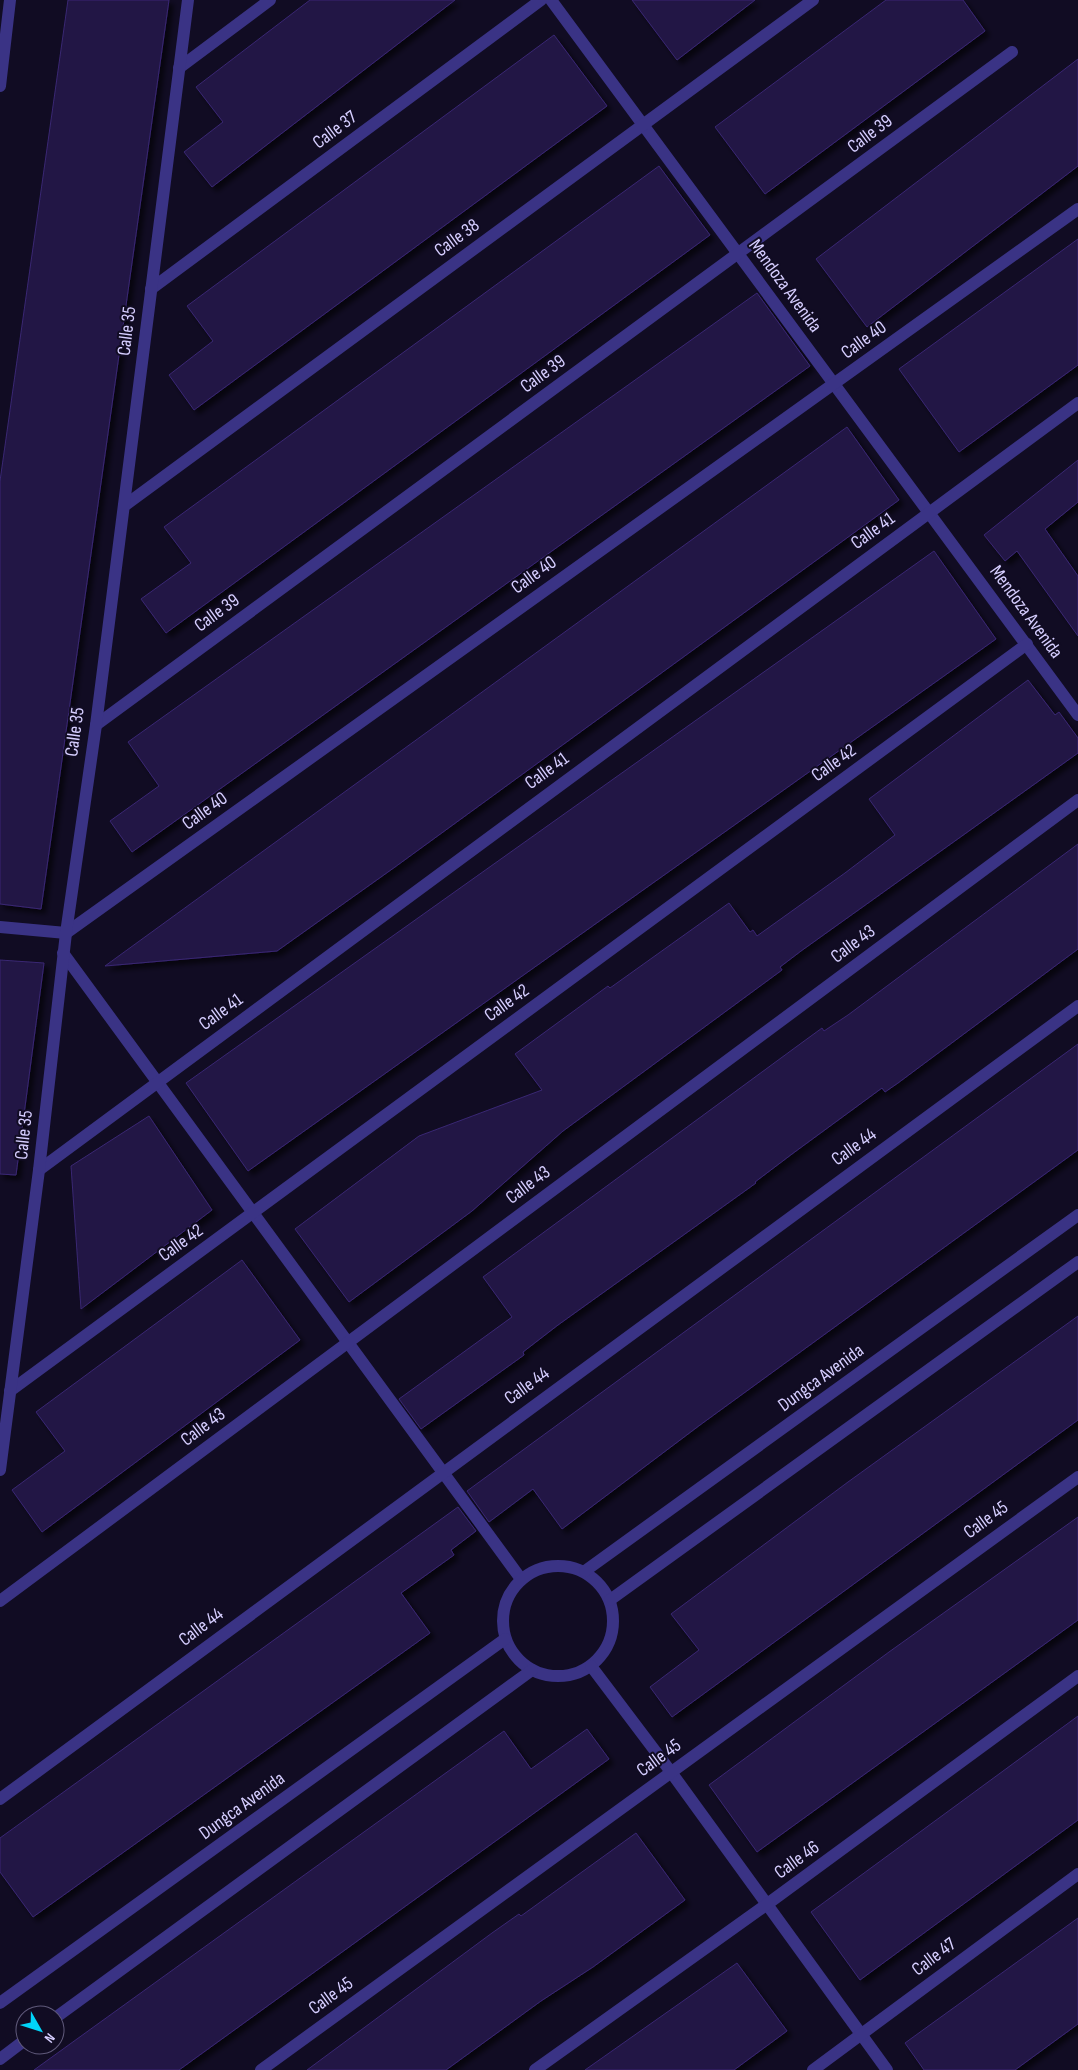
<svg xmlns="http://www.w3.org/2000/svg" width="1078" height="2070" font-family="'Sofia Sans Condensed',sans-serif">
<defs>
<filter id="shadow"><feDropShadow dx="4.5" dy="4.5" stdDeviation="2.5" flood-color="#0009"/></filter>
</defs>
<rect width="100%" height="100%" fill="#110c23"/>
<!-- building -->
<g fill="#221745" stroke="#3a2773" filter="url(#shadow)">
<path d="M68,0H169L41,909L0,904V481Z"/>
<path d="M310,0H455L212,187L184,152L223,122L196,87Z"/>
<path d="M632,0H755L677,60Z"/>
<path d="M886,0H963L985,31L765,194L715,127Z"/>
<path d="M554,35L607,106L194,410L169,375L213,341L187,306Z"/>
<path d="M1078,59V166L867,327L816,259Z"/>
<path d="M659,166L710,235L166,633L141,599L191,563L164,527Z"/>
<path d="M1078,239V365L959,452L899,369Z"/>
<path d="M757,293L810,366L132,852L110,821L159,786L128,742Z"/>
<path d="M847,427L899,500L395,867L277,951L105,966Z"/>
<path d="M1078,460V502L1045,529L1078,576V636L1017,551L1005,561L984,535Z"/>
<path d="M934,551L996,639L248,1171L186,1083Z"/>
<path d="M1028,680L1055,715L1059,712L1078,738V753L801,951L780,967L782,970L563,1131L472,1211L349,1302L295,1229L419,1136L542,1090L515,1054L608,986L610,988L729,903L750,932L753,930L757,936L845,873L895,835L869,799Z"/>
<path d="M1078,844V949L898,1083L885,1092L882,1088L792,1154L755,1182L756,1183L558,1325L523,1352L524,1355L421,1429L399,1399L512,1317L483,1277L796,1047L822,1028L824,1031L848,1015Z"/>
<path d="M0,960L44,963L16,1175L0,1174Z"/>
<path d="M1078,1044V1150L700,1425L562,1529L533,1489L489,1522L467,1491Z"/>
<path d="M149,1116L212,1210L81,1309L71,1166Z"/>
<path d="M242,1260L300,1340L42,1532L12,1490L65,1451L36,1412Z"/>
<path d="M1078,1316V1420L672,1717L650,1687L699,1650L671,1614L848,1482Z"/>
<path d="M458,1507L476,1531L451,1550L454,1555L401,1593L430,1633L33,1917L0,1872V1838Z"/>
<path d="M1078,1517V1620L757,1852L709,1785L889,1652Z"/>
<path d="M1078,1716V1820L860,1980L811,1912Z"/>
<path d="M587,1729L609,1759L179,2070H34L504,1731L531,1769Z"/>
<path d="M636,1833L685,1900L593,1967L541,2001L446,2070H307L492,1933L519,1914L521,1916Z"/>
<path d="M1078,1918V2024L1015,2070H924L905,2043Z"/>
<path d="M737,1963L787,2031L734,2070H585Z"/>
</g>
<g fill="none" stroke-linecap="round" stroke-linejoin="round">
<!-- street -->
<g stroke="#3a3385" stroke-width="12">
<path d="M551,0L1078,715"/>
<path d="M179,68L270,0"/>
<path d="M0,86L10,0"/>
<path d="M151,289L541,0"/>
<path d="M124,506L813,0"/>
<path d="M96,725L1012,52"/>
<path d="M0,927L66,933L1078,209"/>
<path d="M63,953L521,1579"/>
<path d="M39,1170L1078,403"/>
<path d="M10,1391L1027,644"/>
<path d="M0,1470L39,1170L66,933L96,725L188,0"/>
<circle cx="558" cy="1621" r="55"/>
<path d="M585,1571L1078,1215"/>
<path d="M610,1600L1078,1262"/>
<path d="M0,1601L1078,800"/>
<path d="M591,1666L671,1772L887,2070"/>
<path d="M0,1799L1078,1006"/>
<path d="M0,2003L505,1639"/>
<path d="M55,2018L532,1670"/>
<path d="M0,2059L25,2040"/>
<path d="M261,2070L1078,1477"/>
<path d="M535,2070L766,1905L1078,1676"/>
<path d="M813,2070L1078,1874"/>
</g>
</g>
<g text-anchor="middle" dominant-baseline="central" stroke-width="4" stroke-linejoin="round" paint-order="stroke">
<!-- street labels -->
<g font-size="19" fill="#d6ceff" stroke="#110c23">
<text transform="translate(335 130) rotate(-37)">Calle 37</text>
<text transform="translate(870 134) rotate(-37)">Calle 39</text>
<text transform="translate(457 238) rotate(-36)">Calle 38</text>
<text transform="translate(785 286) rotate(54)">Mendoza Avenida</text>
<text transform="translate(127 331) rotate(-83)">Calle 35</text>
<text transform="translate(864 340) rotate(-36)">Calle 40</text>
<text transform="translate(543 374) rotate(-36)">Calle 39</text>
<text transform="translate(873 531) rotate(-36)">Calle 41</text>
<text transform="translate(534 575) rotate(-36)">Calle 40</text>
<text transform="translate(1026 612) rotate(54)">Mendoza Avenida</text>
<text transform="translate(217 613) rotate(-36)">Calle 39</text>
<text transform="translate(75 732) rotate(-82)">Calle 35</text>
<text transform="translate(834 763) rotate(-36)">Calle 42</text>
<text transform="translate(547 771) rotate(-36)">Calle 41</text>
<text transform="translate(205 811) rotate(-36)">Calle 40</text>
<text transform="translate(853 944) rotate(-37)">Calle 43</text>
<text transform="translate(507 1003) rotate(-36)">Calle 42</text>
<text transform="translate(221 1012) rotate(-36)">Calle 41</text>
<text transform="translate(24 1135) rotate(-84)">Calle 35</text>
<text transform="translate(854 1147) rotate(-36)">Calle 44</text>
<text transform="translate(528 1185) rotate(-37)">Calle 43</text>
<text transform="translate(181 1243) rotate(-36)">Calle 42</text>
<text transform="translate(821 1378) rotate(-36)">Dungca Avenida</text>
<text transform="translate(527 1386) rotate(-36)">Calle 44</text>
<text transform="translate(203 1427) rotate(-37)">Calle 43</text>
<text transform="translate(986 1520) rotate(-36)">Calle 45</text>
<text transform="translate(201 1627) rotate(-37)">Calle 44</text>
<text transform="translate(659 1758) rotate(-36)">Calle 45</text>
<text transform="translate(242 1806) rotate(-36)">Dungca Avenida</text>
<text transform="translate(797 1860) rotate(-36)">Calle 46</text>
<text transform="translate(934 1957) rotate(-37)">Calle 47</text>
<text transform="translate(331 1996) rotate(-36)">Calle 45</text>
</g>
</g>
<!-- north arrow -->
<g transform="translate(40 2030) rotate(129)"><circle r="24" fill="#110c23" stroke="#605a7b"/>
<path d="M0-4L9 19L0 12L-9 19Z" fill="#00d4f9"/>
<text y="-8" font-size="14" font-weight="bold" text-anchor="middle" fill="#d6ceff">N</text>
</g>
</svg>
